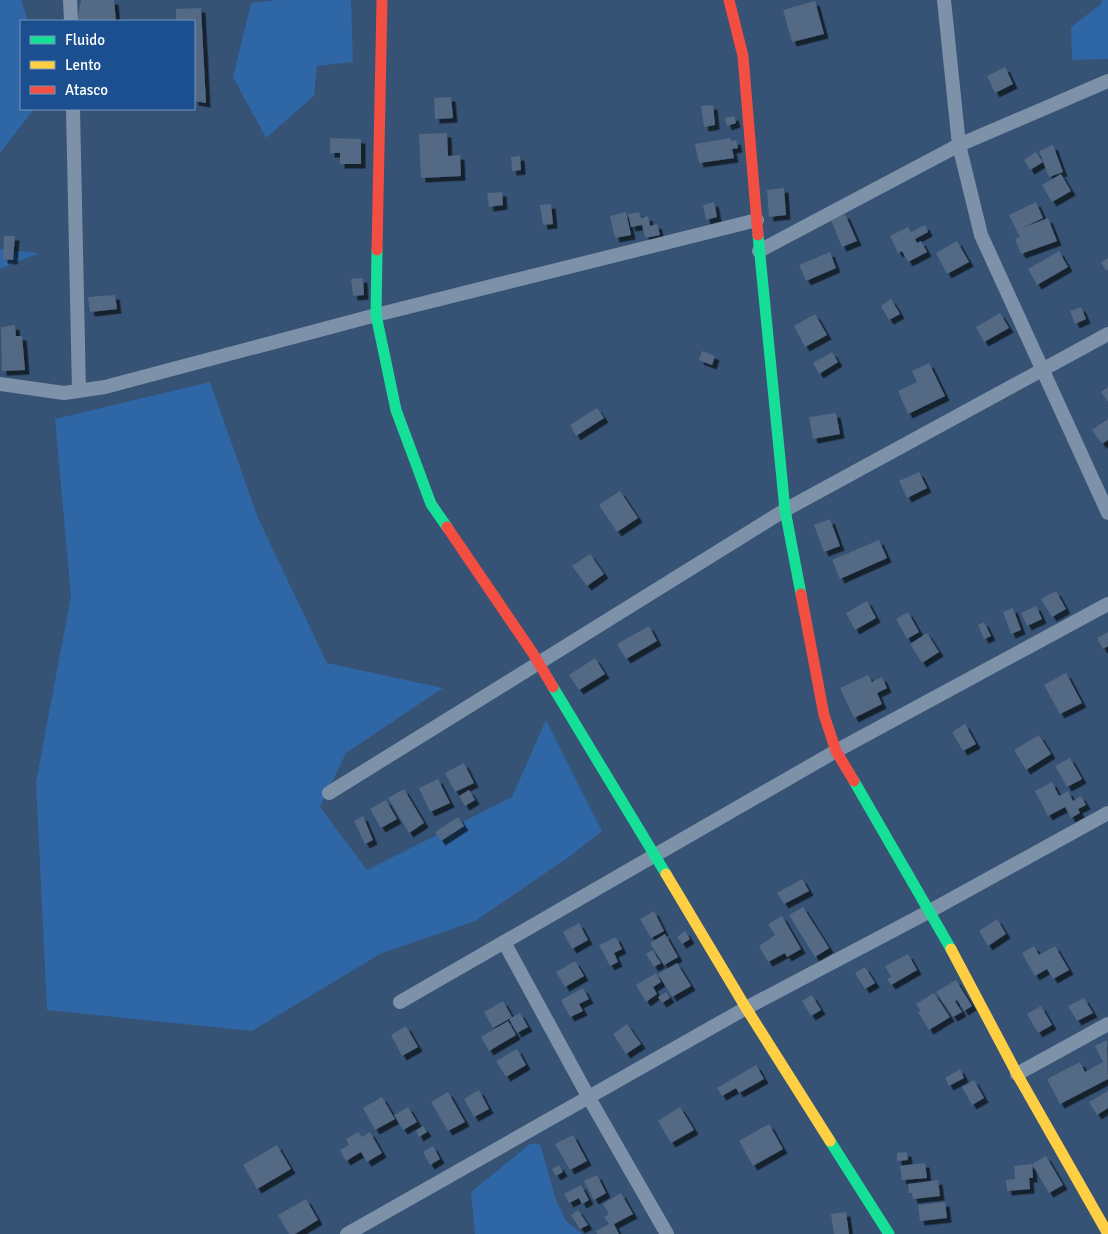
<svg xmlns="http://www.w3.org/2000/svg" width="1108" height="1234" font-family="Signika,sans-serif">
<defs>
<filter id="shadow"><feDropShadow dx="4.5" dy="4.5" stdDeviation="0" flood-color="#0009"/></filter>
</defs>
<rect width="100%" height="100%" fill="#365274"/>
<!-- green -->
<g fill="#2f66a5">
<path d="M0,0H21L28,21H21V109H34L0,153Z"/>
<path d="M277,0H351L353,62L317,66L314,96L266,138L233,77L251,3Z"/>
<path d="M1102,0H1108V59L1072,60L1071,27L1100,5Z"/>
<path d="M0,249L39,253L0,269Z"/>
<path d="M210,382L258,518L327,663L443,688L346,753L320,807L367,870L512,797L546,720L602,831L569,857L475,921L380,954L252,1031L47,1010L36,782L71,596L55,419Z"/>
<path d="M530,1144H540L556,1200L566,1221L582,1234H475L471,1192Z"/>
</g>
<!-- building -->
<g fill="#526984" filter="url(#shadow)">
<path d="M81,0H114L116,21H77Z"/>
<path d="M815,1L824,34L792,42L783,10Z"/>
<path d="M201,8L206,103L194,101V21H176V9Z"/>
<path d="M1005,67L1013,84L995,93L987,76Z"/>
<path d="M451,97L453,118L435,119L434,98Z"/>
<path d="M713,105L715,125L704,127L701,106Z"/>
<path d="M734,116L736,123L727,126L725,118Z"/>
<path d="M447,133L448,156L460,155L461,176L421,178L419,134Z"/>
<path d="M330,138L361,139V164H340V153H330Z"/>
<path d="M730,138L731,141L736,140L738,148L732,149L734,158L699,163L695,144Z"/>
<path d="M1053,145L1063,172L1049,177L1039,151Z"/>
<path d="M1036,152L1043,162L1030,170L1024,160Z"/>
<path d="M520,156L521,170L512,171L511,157Z"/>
<path d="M1061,174L1071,191L1052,202L1042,185Z"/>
<path d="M784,188L786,215L769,217L767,190Z"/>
<path d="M502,192L503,205L489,207L487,193Z"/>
<path d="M714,202L717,217L706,220L703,205Z"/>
<path d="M1036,202L1043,218L1022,228L1048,218L1057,241L1021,254L1015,239L1020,237L1009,215Z"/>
<path d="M551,204L553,224L543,225L540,205Z"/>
<path d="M626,212L631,235L615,238L610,216Z"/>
<path d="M639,212L641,218L648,216L650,226L657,224L660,235L645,238L642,225L631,227L628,214Z"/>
<path d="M845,214L857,241L842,247L831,220Z"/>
<path d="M925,225L928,232L915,239L917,243L921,241L927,252L908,262L902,251L898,253L890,236L908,227L911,232Z"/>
<path d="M4,236H15L13,260L3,259Z"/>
<path d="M957,241L969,262L947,274L936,253Z"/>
<path d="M1059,251L1068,267L1037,285L1028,269Z"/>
<path d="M830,252L836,268L806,281L799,265Z"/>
<path d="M1108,258V270L1106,271L1101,262Z"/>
<path d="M363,278L364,295L353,296L351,279Z"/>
<path d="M115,295L117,309L90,312L88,297Z"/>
<path d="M891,299L900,314L889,320L881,306Z"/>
<path d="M1081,307L1086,319L1075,324L1070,311Z"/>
<path d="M1000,313L1009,328L984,342L976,327Z"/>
<path d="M815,314L827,335L805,347L794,326Z"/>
<path d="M15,325L16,336H22L25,370L2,371L1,327Z"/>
<path d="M702,351L715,356L712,365L699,360Z"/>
<path d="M832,352L838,362L819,374L813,363Z"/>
<path d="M929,363L945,396L908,414L898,391L917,382L912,371Z"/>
<path d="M1108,387V402L1101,392Z"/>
<path d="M597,408L604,418L576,436L570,425Z"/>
<path d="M836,413L840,434L813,439L809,417Z"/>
<path d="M1108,419V440L1102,444L1092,430Z"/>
<path d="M919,472L927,488L907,498L899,481Z"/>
<path d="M620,491L638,518L617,532L599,505Z"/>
<path d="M830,519L840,546L824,552L814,525Z"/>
<path d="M879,540L887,558L840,579L832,560Z"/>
<path d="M590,554L604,574L587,586L572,566Z"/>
<path d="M1056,591L1066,609L1052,617L1041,599Z"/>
<path d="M867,601L876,618L855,630L846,613Z"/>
<path d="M1036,606L1042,619L1027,626L1021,613Z"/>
<path d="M1013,608L1021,630L1011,634L1003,612Z"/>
<path d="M908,612L919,632L907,639L896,619Z"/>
<path d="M984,622L991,636L984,639L978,625Z"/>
<path d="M649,626L657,641L626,659L617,644Z"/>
<path d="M1108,632V646L1103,649L1097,638Z"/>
<path d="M927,633L939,652L922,663L910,644Z"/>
<path d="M595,658L605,674L579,690L569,675Z"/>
<path d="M1066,673L1082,703L1060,714L1044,685Z"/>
<path d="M868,675L872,682L882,677L887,688L877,693L882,704L854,718L840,688Z"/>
<path d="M965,724L976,744L963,751L952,732Z"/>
<path d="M1039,735L1051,754L1026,770L1014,750Z"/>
<path d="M1070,758L1082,779L1067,787L1055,766Z"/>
<path d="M464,763L474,783L455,792L445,773Z"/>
<path d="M438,779L450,803L430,812L419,788Z"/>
<path d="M1052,782L1059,796L1068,791L1073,801L1081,796L1086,805L1078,809L1080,813L1071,818L1065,807L1048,816L1035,791Z"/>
<path d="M404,789L424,823L409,833L388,798Z"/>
<path d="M469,790L475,800L465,806L459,796Z"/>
<path d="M386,800L397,819L381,828L370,809Z"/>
<path d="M363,816L373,840L365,844L354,821Z"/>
<path d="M458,817L464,826L441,841L435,832Z"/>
<path d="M802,879L809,891L784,904L777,893Z"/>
<path d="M803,907L829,948L815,957L789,915Z"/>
<path d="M654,911L664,931L651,938L640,919Z"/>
<path d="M782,916L801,949L787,957L785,953L768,962L759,946L775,935L768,924Z"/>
<path d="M997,919L1006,934L988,946L979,931Z"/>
<path d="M579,923L588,940L572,949L563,932Z"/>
<path d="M685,931L690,939L682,944L677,937Z"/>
<path d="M665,934L678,957L664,965L650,943Z"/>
<path d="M616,937L622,949L614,953L618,962L610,966L599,945Z"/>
<path d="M1034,946L1039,955L1055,946L1069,970L1053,979L1047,969L1035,976L1022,953Z"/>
<path d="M652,950L661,963L654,967L646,954Z"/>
<path d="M908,954L917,970L891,985L887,979L891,977L885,966Z"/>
<path d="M575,961L584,976L565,987L556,972Z"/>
<path d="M677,963L691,986L672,997L658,974Z"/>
<path d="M865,967L875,983L865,989L855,973Z"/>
<path d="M656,973L661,982L653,987L657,994L646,1002L636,985Z"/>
<path d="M956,980L972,1006L964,1011L957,1000L955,1001L962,1012L953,1017L936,992Z"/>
<path d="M583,988L589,999L579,1004L583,1011L570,1017L561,1000Z"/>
<path d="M666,992L670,998L662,1003L658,997Z"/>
<path d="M934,993L950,1017L929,1030L918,1012L921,1011L916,1004Z"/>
<path d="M812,995L821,1010L811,1016L802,1001Z"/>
<path d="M1084,998L1093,1013L1077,1021L1068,1006Z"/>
<path d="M503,1001L512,1017L493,1028L484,1012Z"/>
<path d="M1041,1006L1052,1025L1038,1033L1027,1014Z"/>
<path d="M520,1013L528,1027L517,1033L509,1019Z"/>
<path d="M508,1021L516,1035L489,1051L481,1037Z"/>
<path d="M627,1024L641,1044L626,1054L613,1034Z"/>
<path d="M406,1026L418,1047L402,1056L391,1035Z"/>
<path d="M1107,1040L1108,1079L1060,1104L1047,1079L1080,1062L1085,1072L1103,1062L1095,1046Z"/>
<path d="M517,1049L526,1065L506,1077L496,1061Z"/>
<path d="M756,1065L764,1079L739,1093L736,1088L722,1096L717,1088Z"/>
<path d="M960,1069L964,1078L949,1086L945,1078Z"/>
<path d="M974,1080L984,1098L972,1105L962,1087Z"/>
<path d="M479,1090L489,1109L474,1117L464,1099Z"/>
<path d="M1108,1091V1108L1097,1115L1089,1102Z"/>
<path d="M448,1092L465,1122L448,1131L431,1102Z"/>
<path d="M382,1097L395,1119L375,1130L363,1108Z"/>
<path d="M408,1107L417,1122L403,1130L394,1115Z"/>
<path d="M680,1107L694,1130L671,1143L658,1121Z"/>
<path d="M769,1124L783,1149L753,1166L739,1141Z"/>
<path d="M423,1126L427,1132L419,1137L416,1131Z"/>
<path d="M358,1132L362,1137L370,1132L382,1153L367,1162L361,1152L346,1161L340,1150L349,1145L346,1139Z"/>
<path d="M573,1135L587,1161L570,1170L555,1144Z"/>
<path d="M277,1145L291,1169L257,1189L243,1165Z"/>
<path d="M433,1146L440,1159L430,1165L423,1152Z"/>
<path d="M907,1152L908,1160L897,1161V1153Z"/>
<path d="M1046,1156L1063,1185L1049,1193L1032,1164Z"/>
<path d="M925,1163L927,1178L902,1180L900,1166Z"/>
<path d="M1032,1164L1033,1178H1029L1030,1189L1007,1191L1006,1180L1015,1179L1014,1166Z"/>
<path d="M559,1165L563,1172L556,1176L552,1169Z"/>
<path d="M597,1175L606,1193L594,1200L584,1181Z"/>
<path d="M938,1180L940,1196L913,1199L912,1193H909L908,1184Z"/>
<path d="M581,1185L589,1200L582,1204L579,1198L569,1203L564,1194Z"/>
<path d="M621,1193L633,1214L614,1224L619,1234H597L596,1231L609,1224L604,1217L609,1214L603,1204Z"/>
<path d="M306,1199L318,1220L295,1234H289L278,1215Z"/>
<path d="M945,1202L947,1218L920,1221L918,1205Z"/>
<path d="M578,1210L588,1225L580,1229L571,1215Z"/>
<path d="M846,1212L849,1234H834L831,1214Z"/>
</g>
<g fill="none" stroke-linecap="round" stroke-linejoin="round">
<!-- street -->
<g stroke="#7d92a8" stroke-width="14">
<path d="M70,0L71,21"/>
<path d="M944,0L959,145L981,235L1108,513"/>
<path d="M73,109L79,391"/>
<path d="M759,251L959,145L1108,81"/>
<path d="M0,384L64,393L105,387L376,315L757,220"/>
<path d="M329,793L785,510L1108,334"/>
<path d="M504,942L589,1098L667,1234"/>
<path d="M400,1002L836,751L1108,604"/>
<path d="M1017,1074L1108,1024"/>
<path d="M347,1234L746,1008L930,911L1108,813"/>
</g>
<!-- fast -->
<g stroke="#16e098" stroke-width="11">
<path d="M758,235L785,510L801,594"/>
<path d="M377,250L376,315L396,410L431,504L447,527"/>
<path d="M553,687L666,874"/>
<path d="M854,781L951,949"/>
<path d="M830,1141L889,1234"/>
</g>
<!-- slow -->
<g stroke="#ffcf43" stroke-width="11">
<path d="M666,874L746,1008L830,1141"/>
<path d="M951,949L1017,1074L1108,1234"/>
</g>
<!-- jam -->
<g stroke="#f24e42" stroke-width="11">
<path d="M729,0L743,56L758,235"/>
<path d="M377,250L382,0"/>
<path d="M447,527L532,652L553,687"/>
<path d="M801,594L824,715L836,751L854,781"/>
</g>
</g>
<!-- legend -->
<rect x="20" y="20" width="175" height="90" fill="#1b4f8f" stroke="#7695bc"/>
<rect x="30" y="36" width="25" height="8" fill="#16e098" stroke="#7695bc"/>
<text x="65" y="45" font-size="15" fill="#ffffff">Fluido</text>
<rect x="30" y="61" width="25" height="8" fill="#ffcf43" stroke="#7695bc"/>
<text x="65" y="70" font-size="15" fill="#ffffff">Lento</text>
<rect x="30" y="86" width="25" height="8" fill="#f24e42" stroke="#7695bc"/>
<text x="65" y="95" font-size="15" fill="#ffffff">Atasco</text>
</svg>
